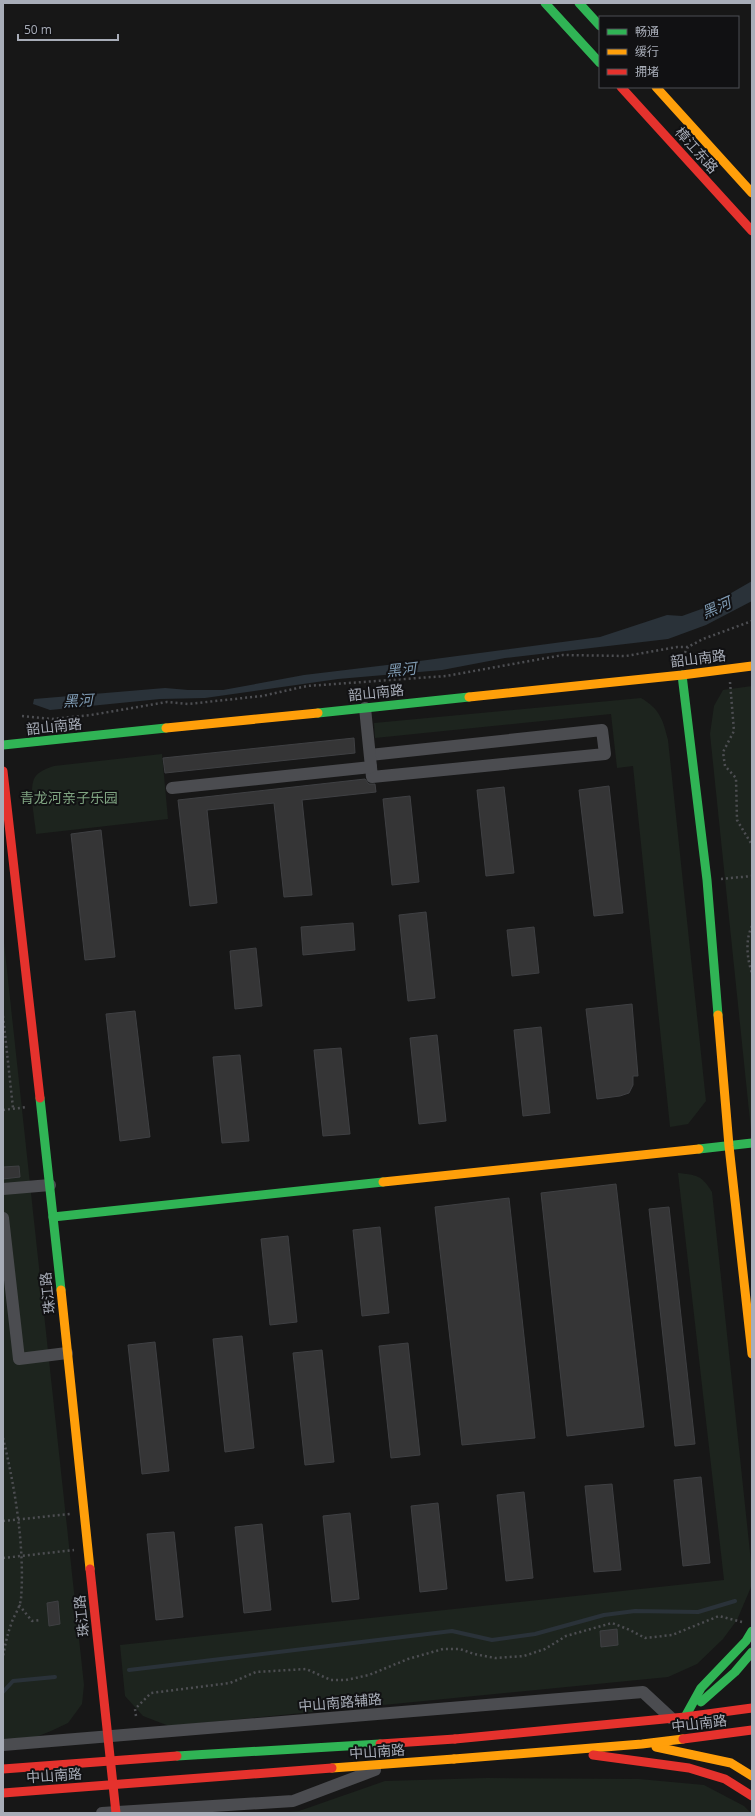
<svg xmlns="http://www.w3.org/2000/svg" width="755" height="1816" font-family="'Open Sans','Noto Sans SC',sans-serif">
<rect width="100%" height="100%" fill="#171717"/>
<!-- green -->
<g fill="#1d241e">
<path d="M752,686V1140L710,734L714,706L723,690Z"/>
<path d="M641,698C660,709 663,720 668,740L706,1101L688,1124L670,1127L633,766L617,768L611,714L375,738L374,723Z"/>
<path d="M162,754L168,819L36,834C35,820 28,788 35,777C39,771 48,768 54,766Z"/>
<path d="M3,933L84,1685L82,1704L68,1723L51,1731L36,1737L3,1739Z"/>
<path d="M678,1173C696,1175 702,1175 712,1192L751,1562V1587L737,1620L723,1639L697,1664L668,1677L169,1726L143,1716L125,1696L120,1645L724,1580Z"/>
<path d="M487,1778L639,1779L704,1785L744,1806L751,1813H279L299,1811L385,1781Z"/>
</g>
<!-- water -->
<path fill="#2a3239" d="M752,581V601L706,625L668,639L505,658L442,670L338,679L205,698L160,699L50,710L33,704L34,699L165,688L188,690H223L304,675L412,662L600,637L667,615L682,616L707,607Z"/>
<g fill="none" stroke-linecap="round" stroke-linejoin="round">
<!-- stream -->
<g stroke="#2a3239" stroke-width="4">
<path d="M129,1670L452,1631L492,1640L535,1634L604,1615L635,1611L698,1612L735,1601"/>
<path d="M3,1692L13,1681L55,1677"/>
</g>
</g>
<!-- building -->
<g fill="#353536" stroke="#3f4043">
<path d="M354,738L355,753L165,773L163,758Z"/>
<path d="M365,779L369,784H375L376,792L302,800L312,895L284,897L274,803L207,810L217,903L190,906L178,800Z"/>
<path d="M609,786L623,913L594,916L579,790Z"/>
<path d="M504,787L514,873L486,876L477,790Z"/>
<path d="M410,796L419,882L392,885L383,799Z"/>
<path d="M101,830L115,957L85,960L71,834Z"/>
<path d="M426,912L435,998L408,1001L399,915Z"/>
<path d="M353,923L355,950L303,955L301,927Z"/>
<path d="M534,927L539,973L512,976L507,930Z"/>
<path d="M256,948L262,1006L235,1009L230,951Z"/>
<path d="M632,1004L638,1076H633V1085L629,1093L620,1096L597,1099L586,1009Z"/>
<path d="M135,1011L150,1137L120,1141L106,1014Z"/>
<path d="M541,1027L550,1113L523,1116L514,1030Z"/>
<path d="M437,1035L446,1121L419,1124L410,1038Z"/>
<path d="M341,1048L350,1134L323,1136L314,1050Z"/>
<path d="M240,1055L249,1141L222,1143L213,1057Z"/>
<path d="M19,1166L20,1177L3,1179V1167Z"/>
<path d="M616,1184L644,1427L567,1436L541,1193Z"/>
<path d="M509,1198L535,1438L462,1445L435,1207Z"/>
<path d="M669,1207L695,1444L675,1446L649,1209Z"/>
<path d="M380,1227L389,1313L362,1316L353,1230Z"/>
<path d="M288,1236L297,1322L270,1325L261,1239Z"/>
<path d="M242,1336L254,1448L225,1452L213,1339Z"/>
<path d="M155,1342L169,1471L142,1474L128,1345Z"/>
<path d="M408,1343L420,1455L391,1458L379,1346Z"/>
<path d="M322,1350L334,1462L305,1465L293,1353Z"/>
<path d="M701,1477L710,1563L683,1566L674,1480Z"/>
<path d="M612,1484L621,1570L594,1572L585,1486Z"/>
<path d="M524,1492L533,1578L506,1581L497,1495Z"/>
<path d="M438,1503L447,1589L420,1592L411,1506Z"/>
<path d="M350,1513L359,1599L332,1602L323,1516Z"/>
<path d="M262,1524L271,1610L244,1613L235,1527Z"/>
<path d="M174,1532L183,1617L156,1620L147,1534Z"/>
<path d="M58,1601L60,1624L49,1626L47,1603Z"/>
<path d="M617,1629L618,1645L601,1647L600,1631Z"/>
</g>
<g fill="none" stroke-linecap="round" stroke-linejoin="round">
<!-- path -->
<g stroke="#4d4e52" stroke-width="2.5" stroke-dasharray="2 3" stroke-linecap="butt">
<path d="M682,662V658L688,647"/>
<path d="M730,682L734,731L723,752L725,766L736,778L737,820L752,845"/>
<path d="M22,716L52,719L91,715L167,702L188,704L262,696L307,686L446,676L563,655L626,656L677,647H688L703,639L752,621"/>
<path d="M721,879L752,876"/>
<path d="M752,926C745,940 747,959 752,973"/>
<path d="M3,1016L13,1108"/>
<path d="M3,1110L27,1107"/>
<path d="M3,1438C15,1487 25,1548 21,1599C20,1606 16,1613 13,1619C8,1632 5,1644 3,1657"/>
<path d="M3,1521L70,1514"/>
<path d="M3,1558L74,1550"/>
<path d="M19,1605L32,1621L40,1620"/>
<path d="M136,1716L135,1709L151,1693L230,1683L256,1672L306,1669L331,1680H346L369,1675L408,1659L443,1649H460L474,1654L495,1658L524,1656L545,1649L566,1636L612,1623L630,1630L645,1638L672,1635L719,1616L742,1622"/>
</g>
<!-- street -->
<g stroke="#4b4c50" stroke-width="12">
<path d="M370,755L602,730L605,754L372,777L371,767"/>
<path d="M172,788L371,767L365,708"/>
<path d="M3,1189L50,1185"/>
<path d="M3,1218L19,1359L67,1353"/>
<path d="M3,1745L643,1692L671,1718"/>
<path d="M102,1813L293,1801L375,1770"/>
</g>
<!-- fast -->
<g stroke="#30b455" stroke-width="9">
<path d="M545,3L600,63"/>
<path d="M579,3L600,26"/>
<path d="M682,675L707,880L718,1015"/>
<path d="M318,713L469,697"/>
<path d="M3,745L166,728"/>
<path d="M40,1098L61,1290"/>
<path d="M699,1149L752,1143"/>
<path d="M53,1217L383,1182"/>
<path d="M701,1702L735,1672L752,1652"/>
<path d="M685,1717L701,1688L746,1641L752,1631"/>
<path d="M177,1756L380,1744"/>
</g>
<!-- slow -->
<g stroke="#ff9f0a" stroke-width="9">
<path d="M656,87L752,193"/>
<path d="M469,697L682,675L752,666"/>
<path d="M166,728L318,713"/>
<path d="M718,1015L729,1146L752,1354"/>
<path d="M383,1182L699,1149"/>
<path d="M61,1290L90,1569"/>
<path d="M656,1747L731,1763L752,1776"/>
<path d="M454,1759L642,1744L683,1739"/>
<path d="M332,1768L454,1759"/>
</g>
<!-- jam -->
<g stroke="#e5322d" stroke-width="9">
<path d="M621,87L752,231"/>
<path d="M3,771L40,1098"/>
<path d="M90,1569L116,1813"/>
<path d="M455,1739L685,1717L752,1708"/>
<path d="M683,1739L752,1730"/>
<path d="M380,1744L455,1739"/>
<path d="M593,1755L689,1768L725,1779L752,1796"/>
<path d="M3,1769L177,1756"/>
<path d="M3,1793L332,1768"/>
</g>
</g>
<g text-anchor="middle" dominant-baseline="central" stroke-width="4" stroke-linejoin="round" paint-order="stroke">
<!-- street labels -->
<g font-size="14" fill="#a8adb8" stroke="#111113">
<text transform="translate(697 150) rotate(48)">樟江东路</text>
<text transform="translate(698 658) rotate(-7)">韶山南路</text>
<text transform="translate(376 692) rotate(-6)">韶山南路</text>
<text transform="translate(54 726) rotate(-6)">韶山南路</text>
<text transform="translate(47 1293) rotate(-96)">珠江路</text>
<text transform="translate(81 1616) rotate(-96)">珠江路</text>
<text transform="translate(340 1702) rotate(-5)">中山南路辅路</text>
<text transform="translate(699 1723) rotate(-7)">中山南路</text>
<text transform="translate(377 1751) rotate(-4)">中山南路</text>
<text transform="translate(54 1775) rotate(-4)">中山南路</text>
</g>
<!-- park labels -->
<g font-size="14" fill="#7fa381" stroke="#111113">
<text x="69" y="797">青龙河亲子乐园</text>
</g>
<!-- water labels -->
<g font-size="15" font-style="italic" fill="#7f9bb3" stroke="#111113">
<text transform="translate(716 607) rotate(-24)">黑河</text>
<text transform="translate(401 669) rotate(-6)">黑河</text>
<text transform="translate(78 700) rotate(-3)">黑河</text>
</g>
</g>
<!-- border -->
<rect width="755" height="1816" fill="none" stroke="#a8adb8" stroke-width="8"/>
<!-- legend -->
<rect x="599" y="16" width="140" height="72" fill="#111113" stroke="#4d4f55"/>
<rect x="607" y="29" width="20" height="6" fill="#30b455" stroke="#4d4f55"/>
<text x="635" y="36" font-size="12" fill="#a8adb8">畅通</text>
<rect x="607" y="49" width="20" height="6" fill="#ff9f0a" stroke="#4d4f55"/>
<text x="635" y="56" font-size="12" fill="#a8adb8">缓行</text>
<rect x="607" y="69" width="20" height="6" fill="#e5322d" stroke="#4d4f55"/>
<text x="635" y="76" font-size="12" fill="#a8adb8">拥堵</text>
<!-- scale -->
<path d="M18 34v6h100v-6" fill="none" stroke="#a8adb8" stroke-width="2"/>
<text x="24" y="34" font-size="12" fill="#a8adb8" stroke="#111113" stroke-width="3" paint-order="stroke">50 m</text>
</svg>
